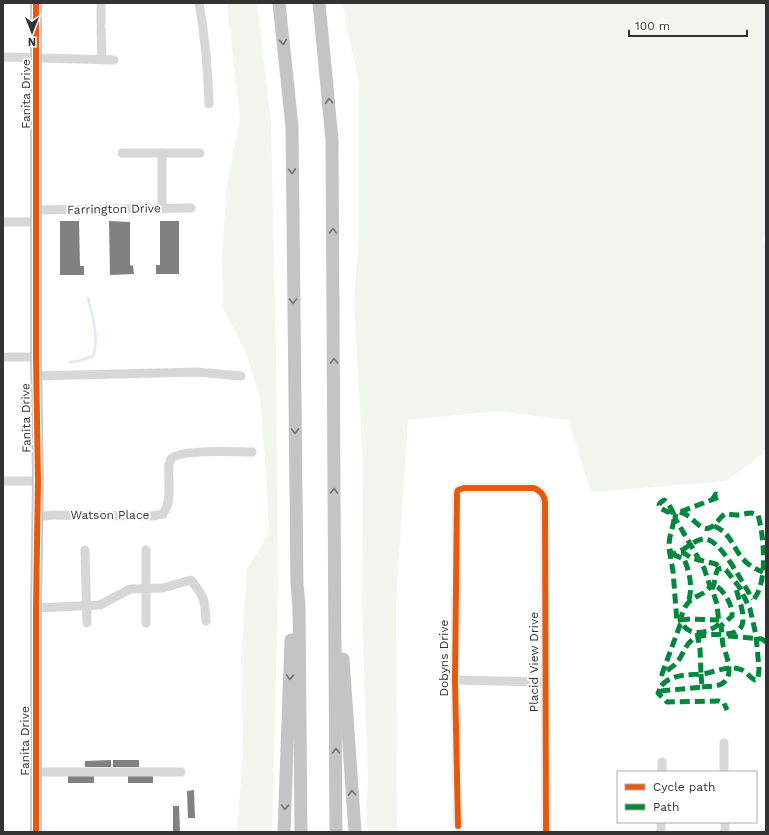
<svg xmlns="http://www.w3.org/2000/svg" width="769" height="835" font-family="'Work Sans',sans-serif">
<rect width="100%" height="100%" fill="#fff"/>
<!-- green -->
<g fill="#f1f5ed">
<path d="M227,3H257L271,122L276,349L278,588L272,832H237L243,750L241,660L247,569L269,533L266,473L260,398L245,349L223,309L222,258L226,190L240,119Z"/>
<path d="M342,3H766V234L764,238L766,254V447L762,454L726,481L592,492L588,483L568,420L497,411L408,420L396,604L397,832H368L366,806L368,782L362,608L363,462L354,303L359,236V85Z"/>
</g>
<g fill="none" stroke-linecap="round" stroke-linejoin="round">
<!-- stream -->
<path stroke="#ddebf3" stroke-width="2.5" d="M70,362L79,361L93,356C100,336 92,318 88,298"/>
</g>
<!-- building -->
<g fill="#818181">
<path d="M60,221H79L80,266H84V275H60Z"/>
<path d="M109,221L130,222V265L133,266L134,274L110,275Z"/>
<path d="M160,221H179V274H156V265H160Z"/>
<path d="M111,760V767H85V761Z"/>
<rect x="113" y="760" width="26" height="7"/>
<rect x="68" y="776" width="26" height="7"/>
<rect x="128" y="776" width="25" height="7"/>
<path d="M194,790L195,818H188L187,791Z"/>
<path d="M173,806H179L180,831L173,832Z"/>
</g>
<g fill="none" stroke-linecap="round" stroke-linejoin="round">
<!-- minor -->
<g stroke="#d7d7d7" stroke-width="9">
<path d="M101,3V23"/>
<path d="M199,3C205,36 208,70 209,104"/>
<path d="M101,29L102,60"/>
<path d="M3,57L114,60"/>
<path d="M122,153H200"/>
<path d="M162,153V208"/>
<path d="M37,210L191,208"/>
<path d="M3,222H37"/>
<path d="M3,357H36"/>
<path d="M36,376L197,372L241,376"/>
<path d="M3,481H38"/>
<path d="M37,517L53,515L153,516L163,514C170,504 169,494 169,481C169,474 167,463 172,458C182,449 237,452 252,452"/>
<path d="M85,550L87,623"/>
<path d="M36,608L100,605L130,589L163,588L191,580C204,596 205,600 206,621"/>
<path d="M146,623V550"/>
<path d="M455,680L545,682"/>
<path d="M724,743V772"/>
<path d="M36,772H181"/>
<path d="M662,772V762"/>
<path d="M725,822V832"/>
<path d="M458,826L455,680L457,493L458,490L464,488H534C540,491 544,494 545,502L546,832"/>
<path d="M661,832V822"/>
</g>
<!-- major -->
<path stroke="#cacaca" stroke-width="12" d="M36,3V357L38,481L36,608V832"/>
<!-- highway -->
<g stroke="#c4c4c4" stroke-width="13">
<path d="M279,3L292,126L297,583L299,607L301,832"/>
<path d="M319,3L332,140L336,832"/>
<path d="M343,659L355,832"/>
<path d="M284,832L291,640"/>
</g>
<!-- quiet -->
<g stroke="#00873e" stroke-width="5" stroke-dasharray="10 5" stroke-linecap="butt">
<path d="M671,511L668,512L660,508L659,505L660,503L664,500C669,503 675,514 674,519C673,531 665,542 672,554C684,552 691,541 703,539C720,536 744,587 753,599"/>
<path d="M680,512C682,513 686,514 688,516C696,521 704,535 714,525C718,522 720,517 725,514C729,514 734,515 739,515C748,514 749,511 758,515C764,536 769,587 751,602"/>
<path d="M714,526C731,533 732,546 742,558C748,565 755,569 763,572"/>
<path d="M669,549L673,571L677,622"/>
<path d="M681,553H684L691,558L716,564L718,566V569"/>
<path d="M672,554L684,559C690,572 693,589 688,603"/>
<path d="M680,620L690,619L719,620"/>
<path d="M681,624L680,625L662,674C667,670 674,667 678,661C683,655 685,645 692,640C695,637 701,636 706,635C718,633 744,639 743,618C743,608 738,598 736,588"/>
<path d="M697,633L700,649L701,674C714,673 729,664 742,670C747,672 750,678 755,680L758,679L759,669L756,635L750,609L740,588L726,570L723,568L718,569C714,576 716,582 712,589L717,604L719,624C708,634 687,638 680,620C682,615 684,607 688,603C694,595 706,595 710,586L704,568L675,518L676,514L680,512L719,497V495L716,494L712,500"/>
<path d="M728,636L762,639L765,641L766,646"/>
<path d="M701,674L702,687L661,691C660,687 661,686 664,683C675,674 687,675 701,674Z"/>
<path d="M702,687C708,686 718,687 723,683C735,675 726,655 723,645C722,639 722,632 721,626L732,616C733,606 724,589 714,585"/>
<path d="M660,689L658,693L667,702L719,701L724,703L727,710"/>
</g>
<defs>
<g id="cycleway">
<path d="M36,3V357L38,481L36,608V832"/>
<path d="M458,826L455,680L457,493L458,490L464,488H534C540,491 544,494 545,502L546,832"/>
</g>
</defs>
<!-- cycleway casing -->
<use href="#cycleway" stroke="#fff" stroke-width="8"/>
<!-- cycleway -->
<use href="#cycleway" stroke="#e8590c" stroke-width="6"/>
</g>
<!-- one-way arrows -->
<defs><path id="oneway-chevron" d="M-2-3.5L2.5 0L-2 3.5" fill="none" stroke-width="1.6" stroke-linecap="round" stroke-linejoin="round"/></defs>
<g stroke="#747474">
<use href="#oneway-chevron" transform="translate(283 42) rotate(84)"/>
<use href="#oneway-chevron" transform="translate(329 101) rotate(-95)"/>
<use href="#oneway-chevron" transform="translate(292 171) rotate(89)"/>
<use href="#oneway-chevron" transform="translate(333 231) rotate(-90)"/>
<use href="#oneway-chevron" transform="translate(293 301) rotate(89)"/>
<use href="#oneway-chevron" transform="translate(334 361) rotate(-90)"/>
<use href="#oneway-chevron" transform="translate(295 431) rotate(89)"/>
<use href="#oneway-chevron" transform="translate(334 491) rotate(-90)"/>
<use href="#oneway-chevron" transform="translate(290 677) rotate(92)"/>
<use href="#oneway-chevron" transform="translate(336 751) rotate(-90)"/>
<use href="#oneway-chevron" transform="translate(352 793) rotate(-94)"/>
<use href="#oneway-chevron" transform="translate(285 807) rotate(92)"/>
</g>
<g text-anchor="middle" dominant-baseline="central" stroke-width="4" stroke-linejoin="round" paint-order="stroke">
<!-- street labels -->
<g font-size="12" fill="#333" stroke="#fff">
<text transform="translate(26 94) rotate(-90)">Fanita Drive</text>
<text transform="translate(114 209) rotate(-1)">Farrington Drive</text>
<text transform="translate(26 418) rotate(-91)">Fanita Drive</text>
<text x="110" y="515">Watson Place</text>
<text transform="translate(444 658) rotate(-90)">Dobyns Drive</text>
<text transform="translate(534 662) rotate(-90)">Placid View Drive</text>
<text transform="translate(25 741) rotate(-90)">Fanita Drive</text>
</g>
</g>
<!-- border -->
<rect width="769" height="835" fill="none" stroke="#333333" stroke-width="8"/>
<!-- legend -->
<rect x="617" y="771" width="140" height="52" fill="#ffffff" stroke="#adadad"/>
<rect x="625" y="784" width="20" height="6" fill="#e8590c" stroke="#adadad"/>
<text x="653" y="791" font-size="12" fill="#333333">Cycle path</text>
<rect x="625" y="804" width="20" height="6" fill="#00873e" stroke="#adadad"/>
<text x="653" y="811" font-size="12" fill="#333333">Path</text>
<!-- north arrow -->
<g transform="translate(32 32) rotate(180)" stroke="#ffffff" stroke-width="3" paint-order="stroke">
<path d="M0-3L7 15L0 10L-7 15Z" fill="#333333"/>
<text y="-6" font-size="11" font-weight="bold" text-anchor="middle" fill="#333333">N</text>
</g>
<!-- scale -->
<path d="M629 30v6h118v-6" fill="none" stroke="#333333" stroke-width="2"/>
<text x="635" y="30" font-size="12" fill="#333333" stroke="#ffffff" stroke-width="3" paint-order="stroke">100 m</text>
</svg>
